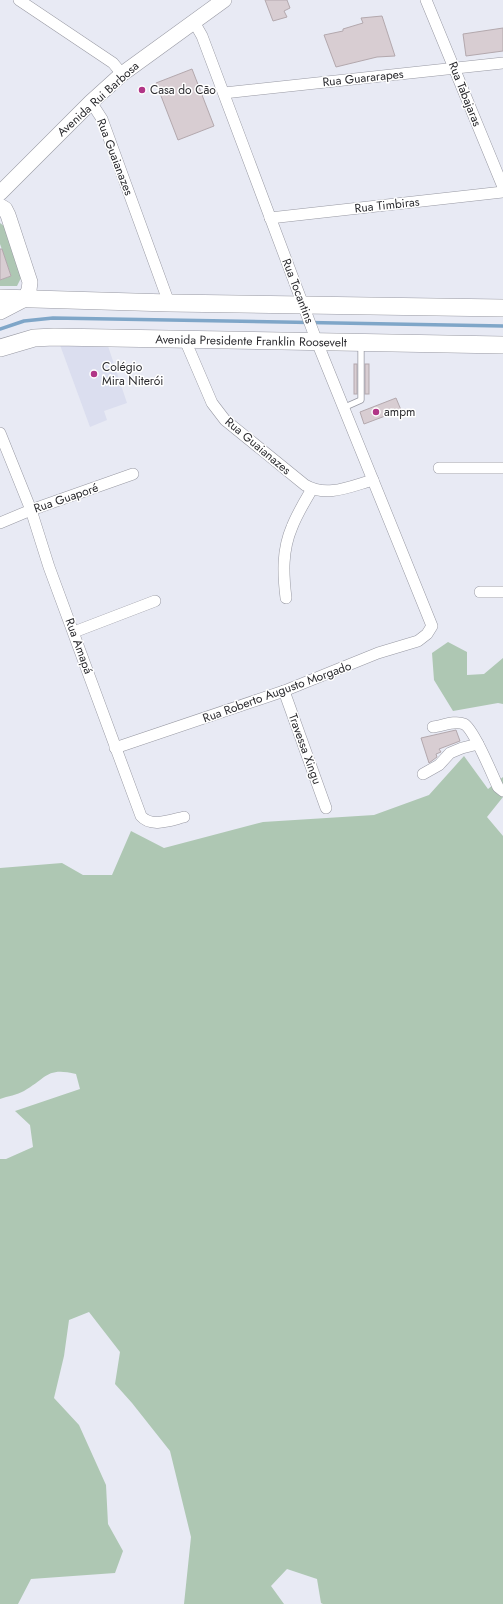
<svg xmlns="http://www.w3.org/2000/svg" width="503" height="1604" font-family="Jost,sans-serif">
<rect width="100%" height="100%" fill="#e8eaf4"/>
<!-- built -->
<path fill="#dbdeef" d="M60,345L108,346L127,403L104,411L107,420L90,427Z"/>
<!-- green -->
<g fill="#aec7b3">
<path d="M0,223L4,226L21,278L17,286H0V280L11,276L0,244Z"/>
<path d="M448,642L467,652V675L484,674L503,658V704L498,703L453,711L434,680L432,653Z"/>
<path d="M464,756L488,789L503,777V797L487,817L503,836V1604H323L321,1603L317,1579L287,1569L271,1586L284,1604H184L191,1537L170,1451L132,1403L115,1384L120,1352L89,1312L69,1320L64,1356L54,1398L79,1425L106,1485L108,1524L123,1551L115,1573L31,1579L18,1604H0V1159H6L33,1147L30,1125L15,1111L80,1089L76,1074C46,1067 47,1078 24,1091C17,1095 8,1096 0,1099V868L62,863L83,875H112L131,831L164,848L263,822L374,815L429,795Z"/>
</g>
<g fill="none" stroke-linecap="round" stroke-linejoin="round">
<!-- stream -->
<path stroke="#7fa6c8" stroke-width="3.5" d="M0,329L24,321L53,318L503,326"/>
</g>
<!-- building -->
<g fill="#d8cdd2" stroke="#b3a8ad">
<path d="M265,0H287L290,8L284,11L287,17L273,21Z"/>
<path d="M382,16L395,56L377,57L336,67L324,35L343,31V29L363,23L361,18Z"/>
<path d="M503,28V51L466,56L463,34Z"/>
<path d="M192,69L214,126L178,140L156,83Z"/>
<path d="M0,249H2L11,276L0,280Z"/>
<rect x="354" y="364" width="3" height="30"/>
<rect x="365" y="364" width="4" height="30"/>
<path d="M396,398L401,410L364,424L360,412Z"/>
<path d="M456,730L460,741L439,749L441,752L436,754L437,757L429,763L421,738Z"/>
</g>
<g fill="none" stroke-linecap="round" stroke-linejoin="round">
<defs>
<path id="lane" d="M343,408L361,400V344"/>
<g id="street">
<path d="M19,0L113,63L122,74"/>
<path d="M426,0L503,187"/>
<path d="M224,93L503,63"/>
<path d="M91,102L102,119L169,303"/>
<path d="M270,218L503,192"/>
<path d="M185,340L212,403L225,420L305,485C327,498 351,486 373,480"/>
<path d="M0,433L31,510L49,567L141,816C151,828 171,820 184,817"/>
<path d="M439,468H503"/>
<path d="M0,523L31,510L133,474"/>
<path d="M480,592H503"/>
<path d="M286,598C283,574 282,550 292,527C297,514 305,501 312,489"/>
<path d="M74,632L155,601"/>
<path d="M284,691L326,808"/>
<path d="M433,727C442,726 455,720 464,724C473,728 493,776 498,787L503,791"/>
<path d="M115,748L284,691L378,653L418,641L427,634L432,626L317,342L202,36L194,22"/>
<path d="M423,774L439,765L450,753L462,748L478,744"/>
</g>
<g id="secondary">
<path d="M0,193L91,102L122,74L224,0"/>
<path d="M0,206L5,209L8,215L30,282L29,290L25,298"/>
</g>
<g id="primary">
<path d="M0,298L169,303L503,308"/>
<path d="M0,311L23,299"/>
<path d="M0,348L34,338L54,337L503,345"/>
</g>
</defs>
<!-- lane casing -->
<use href="#lane" stroke="#9899a3" stroke-width="7"/>
<!-- street casing -->
<use href="#street" stroke="#9899a3" stroke-width="12"/>
<!-- secondary casing -->
<use href="#secondary" stroke="#9899a3" stroke-width="16"/>
<!-- primary casing -->
<use href="#primary" stroke="#9899a3" stroke-width="18"/>
<!-- lane -->
<use href="#lane" stroke="#fff" stroke-width="5.5"/>
<!-- street -->
<use href="#street" stroke="#fff" stroke-width="11"/>
<!-- secondary -->
<use href="#secondary" stroke="#fff" stroke-width="15"/>
<!-- primary -->
<use href="#primary" stroke="#fff" stroke-width="17"/>
</g>
<!-- markers -->
<g fill="#b13586" stroke="#fff" stroke-width="1.5">
<circle cx="142" cy="90" r="4"/>
<circle cx="94" cy="374" r="4"/>
<circle cx="376" cy="412" r="4"/>
</g>
<g text-anchor="middle" dominant-baseline="central" stroke-width="3" stroke-linejoin="round" paint-order="stroke">
<!-- street labels -->
<g font-size="12" fill="#2b2b2f" stroke="#fff">
<text transform="translate(363 78) rotate(-6)">Rua Guararapes</text>
<text transform="translate(465 94) rotate(68)">Rua Tabajaras</text>
<text transform="translate(98 99) rotate(-42)">Avenida Rui Barbosa</text>
<text transform="translate(115 157) rotate(69)">Rua Guaianazes</text>
<text transform="translate(387 205) rotate(-6)">Rua Timbiras</text>
<text transform="translate(298 291) rotate(69)">Rua Tocantins</text>
<text transform="translate(251 341) rotate(1)">Avenida Presidente Franklin Roosevelt</text>
<text transform="translate(258 446) rotate(40)">Rua Guaianazes</text>
<text transform="translate(66 498) rotate(-19)">Rua Guaporé</text>
<text transform="translate(79 646) rotate(70)">Rua Amapá</text>
<text transform="translate(277 692) rotate(-20)">Rua Roberto Augusto Morgado</text>
<text transform="translate(305 749) rotate(70)">Travessa Xingu</text>
</g>
<!-- poi labels -->
<g font-size="12" fill="#2b2b2f" stroke="#fff" text-anchor="start">
<text x="150" y="90">Casa do Cão</text>
<text x="102" y="367">Colégio<tspan x="102" dy="14">Mira Niterói</tspan></text>
<text x="384" y="412">ampm</text>
</g>
</g>
</svg>
